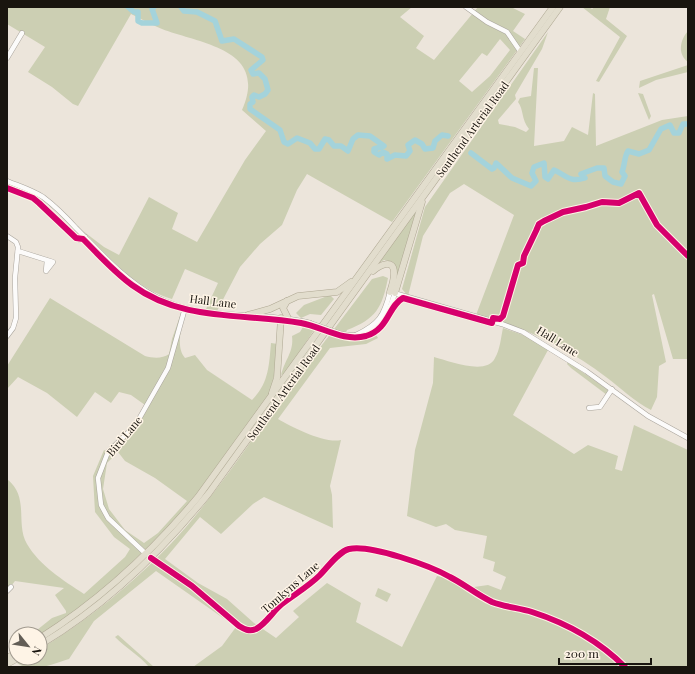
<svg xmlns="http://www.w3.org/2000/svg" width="695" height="674" font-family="'Playfair Display',serif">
<rect width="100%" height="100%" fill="#ece5db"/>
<!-- green -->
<g fill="#cccfb3" fill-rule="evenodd">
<path d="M7,7H412L400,17L424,36L416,48L434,60L478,7H511L525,14L513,31L525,39L392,222L307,174L297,190L282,225L260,244L240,267L217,311L206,309L218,283L185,269L172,299C136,289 109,257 83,231L104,247L119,255L149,197L178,213L172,229L197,242L245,160L266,131L242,110C269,49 201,44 162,29C152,25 142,19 131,14L78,106L73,104L52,87L28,72L45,47L7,24ZM500,39L510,50L490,76L472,92L459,81L482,53L487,56Z"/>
<path d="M582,7H589L592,9L595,7H610L606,19L627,36L599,82L596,81L620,37Z"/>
<path d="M688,31V62C677,54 680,40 688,31Z"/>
<path d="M548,32L542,49L515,95L516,99L498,120L499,124L515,127L526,132L529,129C521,119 524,110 518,102L520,98L531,96L534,68H538L534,146L564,141L572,127L588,135L593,93L595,94L596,146L662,120L688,116V359H673L654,294L652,295L666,362L659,366L657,397L651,410C635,402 621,388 606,377C568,348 523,326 476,315L514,215L464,184L450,193L423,236L408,296L402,289L425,207Z"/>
<path d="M688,65V72L656,80L639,88L640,81Z"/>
<path d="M638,93L643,94L651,116L649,120Z"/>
<path d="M418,208L397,281V271L393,262L384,260L377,264Z"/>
<path d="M383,276L388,278C382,308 376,319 347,330L344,338H359L375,333L378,338L366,344L330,348L278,419C292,427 325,444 341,440L330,486L332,495L333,528L264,497L253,504L221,534L200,517L165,559L198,583L227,599L254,623L276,638L299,617L293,611L327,583L361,603L356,622L402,647L437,576L447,578L467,588L488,585L501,590L506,577L493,571L495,562L483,558L487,536L455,530L446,524L436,527L407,516L415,450L433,383L434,357C449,361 487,376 495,358C500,350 501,337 503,328L526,336L548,350L513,415L574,454L588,445L618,456L615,469L622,471L634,425L688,450V667H193L222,646L236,627L156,571L94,621L69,659C53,664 31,674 17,663L25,658H40V649C91,619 148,571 186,527C222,485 252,439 284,395C313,356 343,318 372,279Z"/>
<path d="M330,295L334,299L321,315L310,314L301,318L296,313L304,305Z"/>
<path d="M50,298L145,356C153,358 162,359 169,354L172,339L181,313C183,329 175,346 185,358L195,355L207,370L252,400C269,383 269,365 271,343L278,344C276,365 275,383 265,402C238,439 212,477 182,511C140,558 92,601 40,636V634H32L52,618L66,613V611L55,595L64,588L15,581L7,591V479C30,497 15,524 27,544C40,566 63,580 84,594L125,557L130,549L114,537L95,512L93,476L104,450L108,452L134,425L145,405L131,395L119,392L111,403L95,392L77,417L47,393L18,377L7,389V366ZM118,452L125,461L155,478L187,501L158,533L144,543L125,530L109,509L103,489L107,463Z"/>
<path d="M303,327L314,330L286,372L281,375C285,359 294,352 292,336L300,332Z"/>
<path d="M568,362L608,390L607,395L571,368L567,364Z"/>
<path d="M378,588L391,594L387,602L375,596Z"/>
<path d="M118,635L154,667H149C139,655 126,648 115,637Z"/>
</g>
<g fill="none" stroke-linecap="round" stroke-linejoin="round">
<!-- river -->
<g stroke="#a4d3db" stroke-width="5.5">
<path d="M128,7L134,12H138V21L142,23H157L152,9L154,7"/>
<path d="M181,7L184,11L197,12L215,21L222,41L234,39L262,57L263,60L251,70L253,74L259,73L265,79L268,90L265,94L259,97L254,95L252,97L253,102L250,104V109L280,130L284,142L288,144L297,138L310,143L315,149H319L325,139L329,140L334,146H341L348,151L353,139L358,135L370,136L384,146L374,149V152L379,155L383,152L387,154V159L395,155L406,156L410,151L408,145L415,140L422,144L425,149L433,148L435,141L442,135L448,136"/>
<path d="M471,153L492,169L494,168L496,163L512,178L531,186L536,181L532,173L534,167L544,163L545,177L548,179L554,170C566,175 569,183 585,178L581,174L597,168H604L605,176L613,182L621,184L625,176L622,172C625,165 624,157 628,151L639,154L649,150L661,129L670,125L674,133H679L683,124H688"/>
</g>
<defs>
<g id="minor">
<path d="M466,7L487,22L507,32L520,51"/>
<path d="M7,58L22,33"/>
<path d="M7,181C19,186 32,190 43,197C55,206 66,217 76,228C101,253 124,280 156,297C203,322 259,310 310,323"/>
<path d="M7,188L33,198L76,238L80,240L85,237"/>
<path d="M7,236L16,242L18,247L15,278L16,318L13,328L7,336"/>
<path d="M18,251L53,262L46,271L47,260"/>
<path d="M341,334C374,341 386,321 395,293"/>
<path d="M356,335C379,324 384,316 390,292L502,324L523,332L586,371L648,416L688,438"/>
<path d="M589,408L600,407L612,389"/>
<path d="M146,554L108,518L101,505L98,478L108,452L135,426L168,368L185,308"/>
<path d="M151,558L192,586L239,626C244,629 249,632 256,629C266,624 273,611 282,604C295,594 309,586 320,575C328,567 338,552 349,549C370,544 431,566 450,577C464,584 477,595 492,602C505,607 519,608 532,612C566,623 600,642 625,667"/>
<path d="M7,591L11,587"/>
</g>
<g id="highway">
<path d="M373,271C380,265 394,258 394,273C394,279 392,286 390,292"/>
<path d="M395,293L422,202"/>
<path d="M287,301L283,308L288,318"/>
<path d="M248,315L270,309L298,296L337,292L351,282"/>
<path d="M272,393L277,378L281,318"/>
<path d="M40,638C100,600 152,552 198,497L553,7"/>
<path d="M40,645C105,606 161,552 209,493L560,7"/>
<path d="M7,658L16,653"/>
<path d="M7,664L18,658"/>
</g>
</defs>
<!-- minor casing -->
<use href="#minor" stroke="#a9a49c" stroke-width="5.5"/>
<!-- highway casing -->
<use href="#highway" stroke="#aea792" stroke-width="7"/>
<!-- minor -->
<use href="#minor" stroke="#fcfbfa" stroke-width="4.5"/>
<!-- highway -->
<use href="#highway" stroke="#e2ddcd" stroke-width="6"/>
<defs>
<path id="minor-bridge" d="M310,323L341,334"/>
</defs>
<!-- minor-bridge casing -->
<use href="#minor-bridge" stroke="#a9a49c" stroke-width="5.5" stroke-linecap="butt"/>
<!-- minor-bridge -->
<use href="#minor-bridge" stroke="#fcfbfa" stroke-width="4.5"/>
<defs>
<g id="cycleway">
<path d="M7,188L33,198L39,203L76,238L83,239C99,255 114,272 132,285C182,322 243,313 301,323C323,327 343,342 366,336C389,329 388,306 403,298L492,323L493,318L500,319L503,316L518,265L523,263L524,256L536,231L539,224L544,221L563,212L586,207L602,202L619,203L639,193L657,225L688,256"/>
<path d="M151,558L192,586L239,626C244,629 249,632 256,629C266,624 273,611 282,604C295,594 309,586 320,575C328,567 338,552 349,549C370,544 431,566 450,577C464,584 477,595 492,602C505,607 519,608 532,612C566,623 600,642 625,667"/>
</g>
</defs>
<!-- cycleway casing -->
<use href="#cycleway" stroke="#fef4e6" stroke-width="8"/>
<!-- cycleway -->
<use href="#cycleway" stroke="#d6006c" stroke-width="6"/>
</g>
<g text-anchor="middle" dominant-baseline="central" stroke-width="3" stroke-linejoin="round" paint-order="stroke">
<!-- street labels -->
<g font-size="11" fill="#19150f" stroke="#fef4e6">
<text transform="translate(472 129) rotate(-54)">Southend Arterial Road</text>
<text transform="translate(213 301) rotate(7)">Hall Lane</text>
<text transform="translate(558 341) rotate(32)">Hall Lane</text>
<text transform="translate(283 392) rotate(-54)">Southend Arterial Road</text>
<text transform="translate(124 436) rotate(-50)">Bird Lane</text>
<text transform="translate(290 587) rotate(-41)">Tomkyns Lane</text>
</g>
</g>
<!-- border -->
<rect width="695" height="674" fill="none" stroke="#19150f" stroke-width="16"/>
<!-- north arrow -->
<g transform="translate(28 646) rotate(120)"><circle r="19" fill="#fef4e6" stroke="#a29b90"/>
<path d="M0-3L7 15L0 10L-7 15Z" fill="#635e56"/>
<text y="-6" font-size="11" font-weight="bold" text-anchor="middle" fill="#19150f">N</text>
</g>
<!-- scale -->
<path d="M559 658v6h92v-6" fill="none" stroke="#19150f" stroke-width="2"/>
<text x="565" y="658" font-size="12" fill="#19150f" stroke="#fef4e6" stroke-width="3" paint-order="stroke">200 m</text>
</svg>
